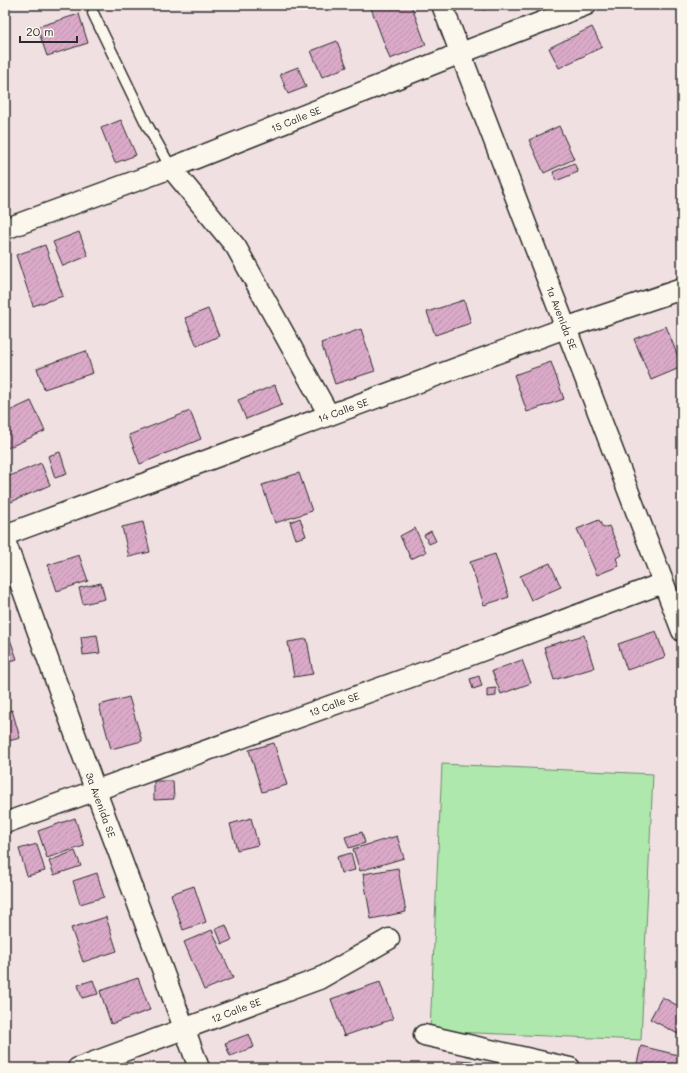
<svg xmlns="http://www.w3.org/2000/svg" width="687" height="1073" font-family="Mali,sans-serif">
<defs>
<pattern id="building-hatch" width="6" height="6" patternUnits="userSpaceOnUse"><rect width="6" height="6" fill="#dbaac9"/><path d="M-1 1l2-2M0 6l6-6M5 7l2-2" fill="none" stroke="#bc92ad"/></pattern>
</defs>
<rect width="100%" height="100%" fill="#f1e0e2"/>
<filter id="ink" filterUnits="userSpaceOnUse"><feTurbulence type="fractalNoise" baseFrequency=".025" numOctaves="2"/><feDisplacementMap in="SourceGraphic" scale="8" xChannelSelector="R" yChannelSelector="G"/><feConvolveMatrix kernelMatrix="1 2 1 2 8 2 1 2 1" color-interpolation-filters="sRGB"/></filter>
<g filter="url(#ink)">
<!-- park -->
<path fill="#afe8ac" stroke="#6d8a6c" d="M442,764L653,774L641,1040L430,1031Z"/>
<!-- building -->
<g fill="url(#building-hatch)" stroke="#2b2b2b">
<path d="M380,5H411L426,45L390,59L371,8Z"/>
<path d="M481,5H497L483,10Z"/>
<path d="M79,14L88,43L47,56L37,27Z"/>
<path d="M592,27L602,47L559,68L549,48Z"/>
<path d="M337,41L347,67L322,77L311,51Z"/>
<path d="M298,67L306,87L288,94L280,74Z"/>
<path d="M121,120L136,155L115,163L101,128Z"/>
<path d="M559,126L574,159L544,173L529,140Z"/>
<path d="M574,163L578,172L556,181L553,172Z"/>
<path d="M79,232L88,256L63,266L53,242Z"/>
<path d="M45,245L63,296L33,306L16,255Z"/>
<path d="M464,300L471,323L435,335L427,312Z"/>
<path d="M208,309L219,336L197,346L185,318Z"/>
<path d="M666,326L682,367L651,380L634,339Z"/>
<path d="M361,329L375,371L335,384L321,343Z"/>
<path d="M86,351L93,373L44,389L37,368Z"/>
<path d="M551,362L564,399L527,412L514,375Z"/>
<path d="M275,385L282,405L246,419L238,400Z"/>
<path d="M31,401L45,431L5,449V413Z"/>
<path d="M190,411L201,439L140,464L129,435Z"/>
<path d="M60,452L67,474L55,478L48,456Z"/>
<path d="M41,463L50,485L11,502L5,487V478Z"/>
<path d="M299,473L312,511L275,523L262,485Z"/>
<path d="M300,518L306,536L296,539L290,522Z"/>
<path d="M599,520L603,528L609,526L622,555L616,558L619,566L597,575L577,529Z"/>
<path d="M143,522L150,552L129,557L122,527Z"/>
<path d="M415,528L426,552L411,559L400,536Z"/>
<path d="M431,531L436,541L429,544L424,535Z"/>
<path d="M495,554L509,597L484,605L470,562Z"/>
<path d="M79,555L88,581L57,591L48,565Z"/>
<path d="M550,563L561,587L531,600L520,576Z"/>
<path d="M101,583L105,599L83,604L79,588Z"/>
<path d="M5,628H6L17,659L5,663Z"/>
<path d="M656,631L665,657L627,670L618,644Z"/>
<path d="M97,635L100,653L83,655L81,637Z"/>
<path d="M584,635L594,668L554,680L544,647Z"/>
<path d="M307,639L313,674L294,677L288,642Z"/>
<path d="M522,660L531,683L501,694L492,671Z"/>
<path d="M479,676L482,686L473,689L470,679Z"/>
<path d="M496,688V696L487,697V689Z"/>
<path d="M129,697L142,741L111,749L99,705Z"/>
<path d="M12,710L20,738L5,742V712Z"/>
<path d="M274,743L287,785L262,792L249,750Z"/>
<path d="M154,781H173L174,799L154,800Z"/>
<path d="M75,818L84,846L47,858L38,831Z"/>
<path d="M251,818L258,845L237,850L230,824Z"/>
<path d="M362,832L365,843L349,848L345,837Z"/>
<path d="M397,836L404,858L360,871L353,849Z"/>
<path d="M37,844L45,871L27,876L19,849Z"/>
<path d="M75,851L81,866L54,875L49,861Z"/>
<path d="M351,853L355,870L341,873L337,857Z"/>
<path d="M398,868L406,912L371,919L363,874Z"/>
<path d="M97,873L104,897L80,904L73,881Z"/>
<path d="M194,886L206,922L183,930L171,894Z"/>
<path d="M106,917L117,951L83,962L71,928Z"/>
<path d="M226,925L232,940L222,944L216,929Z"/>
<path d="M212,930L233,978L204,990L184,942Z"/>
<path d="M138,978L150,1010L111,1024L100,991Z"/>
<path d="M93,980L98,994L82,998L78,985Z"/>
<path d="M380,982L393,1019L344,1036L331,999Z"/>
<path d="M662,997L682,1008V1027L678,1034L650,1019Z"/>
<path d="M249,1034L254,1047L230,1056L225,1043Z"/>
<path d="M641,1046L682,1056L680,1068H636Z"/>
<path d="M458,1060L472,1061L471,1068H457Z"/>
</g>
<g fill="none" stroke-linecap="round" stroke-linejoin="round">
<defs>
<path id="service" d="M93,13L146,123L171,168"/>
<g id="minor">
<path d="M442,5L682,631"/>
<path d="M171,168L236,247L329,415"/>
<path d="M5,229L171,168L461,53L586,5"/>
<path d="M5,535L565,328L682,289"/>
<path d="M5,541L95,789L199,1068"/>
<path d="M5,823L441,666L663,583"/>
<path d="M424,1035L570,1068"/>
<path d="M78,1068L319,979L389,939"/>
</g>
</defs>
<!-- service casing -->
<use href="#service" stroke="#2b2b2b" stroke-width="13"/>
<!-- minor casing -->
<use href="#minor" stroke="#2b2b2b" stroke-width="23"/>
<!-- service -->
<use href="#service" stroke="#fbf7ec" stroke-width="10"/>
<!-- minor -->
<use href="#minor" stroke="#fbf7ec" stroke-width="20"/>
</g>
</g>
<g text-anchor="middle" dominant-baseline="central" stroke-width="3.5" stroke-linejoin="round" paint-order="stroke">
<!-- street labels -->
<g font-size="10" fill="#2b2b2b" stroke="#fbf7ec">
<text transform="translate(296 119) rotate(-22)">15 Calle SE</text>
<text transform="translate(562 318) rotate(69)">1a Avenida SE</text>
<text transform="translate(343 410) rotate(-20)">14 Calle SE</text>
<text transform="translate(334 704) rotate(-20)">13 Calle SE</text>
<text transform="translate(101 805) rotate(70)">3a Avenida SE</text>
<text transform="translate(236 1010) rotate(-21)">12 Calle SE</text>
</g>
</g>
<!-- margin -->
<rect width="687" height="1073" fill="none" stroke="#fbf7ec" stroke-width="20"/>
<rect x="10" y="10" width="667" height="1053" fill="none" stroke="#2b2b2b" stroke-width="1.5" filter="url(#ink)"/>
<!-- scale -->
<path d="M20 36v6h57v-6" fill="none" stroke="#2b2b2b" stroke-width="2"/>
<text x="26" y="36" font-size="12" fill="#2b2b2b" stroke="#fbf7ec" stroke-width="3" paint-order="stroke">20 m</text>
</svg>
